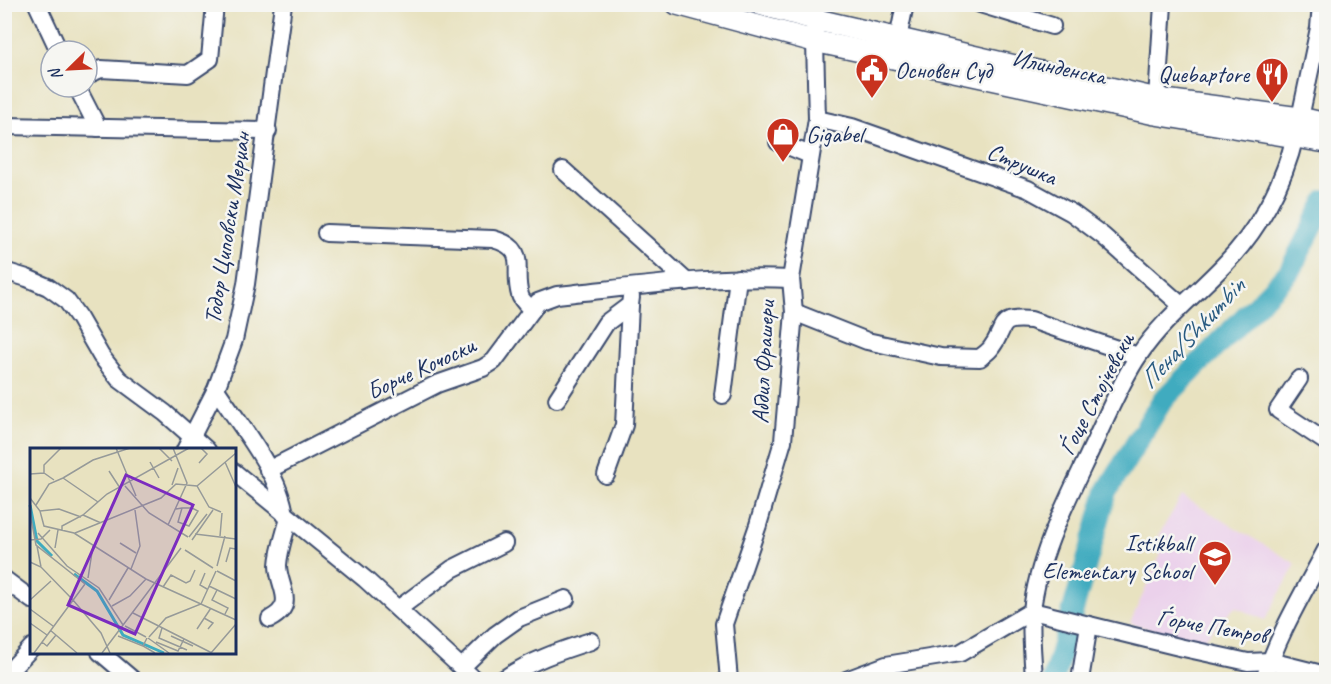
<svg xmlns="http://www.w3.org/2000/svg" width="1331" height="684" font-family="Caveat,sans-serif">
<rect width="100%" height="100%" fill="#f6f6f2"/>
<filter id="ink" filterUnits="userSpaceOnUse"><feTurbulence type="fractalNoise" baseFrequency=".0167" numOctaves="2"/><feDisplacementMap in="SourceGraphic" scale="12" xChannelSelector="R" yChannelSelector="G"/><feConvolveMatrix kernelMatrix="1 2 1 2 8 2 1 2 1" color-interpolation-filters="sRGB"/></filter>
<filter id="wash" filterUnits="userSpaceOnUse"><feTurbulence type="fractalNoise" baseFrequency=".008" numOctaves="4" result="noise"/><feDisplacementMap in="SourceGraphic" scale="24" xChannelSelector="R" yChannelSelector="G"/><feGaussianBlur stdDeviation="1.35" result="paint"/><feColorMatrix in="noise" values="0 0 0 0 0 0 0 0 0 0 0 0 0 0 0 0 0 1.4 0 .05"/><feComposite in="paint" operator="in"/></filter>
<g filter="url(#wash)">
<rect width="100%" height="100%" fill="#e8e2c0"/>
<!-- built -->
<path fill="#ebd1eb" d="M1182,496L1296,564L1265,620L1235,607L1199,644L1130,623L1161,554L1151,548Z"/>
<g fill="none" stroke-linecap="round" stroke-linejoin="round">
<!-- river -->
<path stroke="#40abbf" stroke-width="22" d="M1053,680L1107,491L1162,401L1289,272L1326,201"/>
</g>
</g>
<g filter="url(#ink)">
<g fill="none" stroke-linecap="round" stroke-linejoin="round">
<defs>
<g id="minor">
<path d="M37,4L59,51"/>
<path d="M980,4L1052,26"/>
<path d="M898,39L905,4"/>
<path d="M87,75L101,69L188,74L210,59L215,4"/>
<path d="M77,87L98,128"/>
<path d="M1157,99L1163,4"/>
<path d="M1300,118L1319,28L1321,4"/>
<path d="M817,119L852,127L1028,189L1072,213L1103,236L1181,305"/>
<path d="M4,126L268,131"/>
<path d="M778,142L810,155"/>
<path d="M563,170L687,282"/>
<path d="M326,233L493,239C530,249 512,268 520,295C521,300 528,306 532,310"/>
<path d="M4,271L27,278L48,287L66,300L79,318L101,356L119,379L165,413L207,450"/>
<path d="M794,312L867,341L941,357L980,358C983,355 988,352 991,348C1007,327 996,317 1031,320L1138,356"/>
<path d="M1299,379L1278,410L1326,442"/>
<path d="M216,389C240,426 279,471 285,515"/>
<path d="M723,395L738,278"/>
<path d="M557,399L606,323L630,305L631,297"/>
<path d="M185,450L216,389L234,340L246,284L283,4"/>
<path d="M268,470L437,384L483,368L494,361L538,302L557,295C635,287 713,275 791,279"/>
<path d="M234,472L365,579L475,680"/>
<path d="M606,475L624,425L630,305"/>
<path d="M4,579L32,600"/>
<path d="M398,609L452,569L504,543"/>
<path d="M1032,611L1179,647L1248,662L1270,661L1326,675"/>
<path d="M270,619C298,604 278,587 278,565C279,549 285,534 289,518"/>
<path d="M100,652L133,680"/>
<path d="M462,667L495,635L519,618L566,599"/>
<path d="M4,677L32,647"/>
<path d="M502,680C530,661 559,651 591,641"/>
<path d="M729,680L724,624L758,525L783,441L794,312L791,279L817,119L814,4"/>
<path d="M846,680L886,665L960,653L1032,611"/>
<path d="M1034,680C1033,657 1030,633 1032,611C1038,553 1071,493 1095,441C1107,415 1123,378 1139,355C1162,321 1195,295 1223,266C1258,231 1284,184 1295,136"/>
<path d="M1080,680L1089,625"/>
<path d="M1264,680C1278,634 1304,592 1326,550"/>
</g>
<g id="major">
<path d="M677,4L814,41L1155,114L1326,142"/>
<path d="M759,4L813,19L1157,99L1300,118L1326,124"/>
</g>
</defs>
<!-- minor casing -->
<use href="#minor" stroke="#3a4a6d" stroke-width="20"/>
<!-- major casing -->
<use href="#major" stroke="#3a4a6d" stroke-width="24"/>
<!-- minor -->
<use href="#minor" stroke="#fff" stroke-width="16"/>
<!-- major -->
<use href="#major" stroke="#fff" stroke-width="21"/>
</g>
</g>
<!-- icons -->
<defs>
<symbol id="civic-pin" viewBox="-11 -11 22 30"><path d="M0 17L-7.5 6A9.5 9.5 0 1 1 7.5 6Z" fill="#c8321e" stroke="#f6f6f2"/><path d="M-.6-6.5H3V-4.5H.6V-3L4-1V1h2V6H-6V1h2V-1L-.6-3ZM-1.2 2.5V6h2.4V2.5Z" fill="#fff"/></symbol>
<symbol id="restaurant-pin" viewBox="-11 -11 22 30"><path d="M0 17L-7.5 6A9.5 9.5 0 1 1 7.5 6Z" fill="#c8321e" stroke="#f6f6f2"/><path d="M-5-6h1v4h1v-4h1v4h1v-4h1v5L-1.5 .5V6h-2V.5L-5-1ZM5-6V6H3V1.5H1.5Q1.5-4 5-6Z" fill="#fff"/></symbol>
<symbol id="shop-pin" viewBox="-11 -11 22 30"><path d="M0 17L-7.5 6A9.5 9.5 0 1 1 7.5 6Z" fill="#c8321e" stroke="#f6f6f2"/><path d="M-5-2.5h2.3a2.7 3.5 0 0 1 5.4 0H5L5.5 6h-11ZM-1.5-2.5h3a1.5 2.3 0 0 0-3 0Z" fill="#fff"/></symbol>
<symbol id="school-pin" viewBox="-11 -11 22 30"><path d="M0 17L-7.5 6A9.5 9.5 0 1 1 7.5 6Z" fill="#c8321e" stroke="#f6f6f2"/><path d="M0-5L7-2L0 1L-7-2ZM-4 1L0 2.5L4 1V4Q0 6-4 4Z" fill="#fff"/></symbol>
</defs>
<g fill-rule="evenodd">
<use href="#civic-pin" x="853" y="51" width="38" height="52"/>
<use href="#restaurant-pin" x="1253" y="55" width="38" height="52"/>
<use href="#shop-pin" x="764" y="115" width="38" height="52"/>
<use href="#school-pin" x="1196" y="538" width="38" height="52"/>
</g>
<g text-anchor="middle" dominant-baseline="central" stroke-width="5" stroke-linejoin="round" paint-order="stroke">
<!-- street labels -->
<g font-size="24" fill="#1b2f5e" stroke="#f6f6f2">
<text transform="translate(1059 67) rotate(12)">Илинденска</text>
<text transform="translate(1022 164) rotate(23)">Струшка</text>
<text transform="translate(227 228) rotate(-81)">Тодор Циповски Мерџан</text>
<text transform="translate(763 362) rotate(-87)">Абдил Фрашери</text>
<text transform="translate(421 368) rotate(-25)">Борче Кочоски</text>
<text transform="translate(1096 394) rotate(-62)">Ѓоце Стојчевски</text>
<text transform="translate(1212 626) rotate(10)">Ѓорче Петров</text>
</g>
<!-- poi labels -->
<g font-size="24" fill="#1b2f5e" stroke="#f6f6f2" text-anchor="start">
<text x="895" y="70">Основен Суд</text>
<text x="1249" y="74" text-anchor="end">Quebaptore</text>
<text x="806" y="134">Gigabel</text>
<text x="1192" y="543" text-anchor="end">Istikball<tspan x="1192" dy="28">Elementary School</tspan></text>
</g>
<!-- water labels -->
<g font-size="26" font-style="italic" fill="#285a80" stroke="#f6f6f2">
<text transform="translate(1192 333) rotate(-47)">Пена/Shkumbin</text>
</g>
</g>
<!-- overview -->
<g transform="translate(30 448)">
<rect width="206" height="206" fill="#e8e2c0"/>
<path fill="none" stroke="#40abbf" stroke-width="3" d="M0,57L7,93L22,108M44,126L67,143L93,187L134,205"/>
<path fill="none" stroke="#969a99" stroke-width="1.5" d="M86,0L106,48M129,0L142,13M120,14L129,30M195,14L206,39M169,15L177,6L171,0M79,23L90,40M14,25V17L31,0M0,26L14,25L24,32M33,30L63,12L100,0M33,30L68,54M142,37L148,20M95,38L119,65L158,89M167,38L206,5M0,50L10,63L14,78L44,85L116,131L206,172M6,57L19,36L33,30M146,61L152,60H162L168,63L159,78L148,74L152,60M10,63L29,61L51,69M0,65L6,97L55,136M53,67L71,75M138,77L157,35L143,0M32,83V78L53,67L77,46L159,0M8,85L37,118L69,140L93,177M45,85L131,50L146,36L167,38L179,59L191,64M165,86L206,91M190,88L192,65M159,89L177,66M0,92L11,91L20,82M162,92L183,62M90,95L106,105M7,98L11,119M25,100L28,82M155,102L183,120M0,114L11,119L43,152L71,185L80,205M196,114L200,100L206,101M187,118L195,88M101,121L110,98L105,62M187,123L206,133M175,125L170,137L177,141M58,130L63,98M179,138L206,151M133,139L141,127L156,135L160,133L165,122M187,142L182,152L198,160L195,166M0,152L21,133M79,152L98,120M82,158L100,148L116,131M0,161L23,178M103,165L182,205M174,170L183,175L178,181M0,175L17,187M95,178L116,189M132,180L129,190L157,202M167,181L181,160M20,182L47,205M88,188L113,198M141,188L163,198M119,189L136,170L171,156L186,123M117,190L113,198L125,205M118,190L139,205M12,194L17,198L26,187M126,194L148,203L154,191M4,205L55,136M72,205L151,100M181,205L206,176"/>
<path fill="#7b2cbf" fill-opacity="0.15" stroke="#7b2cbf" stroke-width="3" d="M96,27L163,57L105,186L38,157Z"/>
<rect width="206" height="206" fill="none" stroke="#1b2f5e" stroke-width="3"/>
</g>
<!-- margin -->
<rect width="1331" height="684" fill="none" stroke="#f6f6f2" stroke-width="24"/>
<!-- north arrow -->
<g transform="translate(69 69) rotate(246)"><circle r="28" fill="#f6f6f2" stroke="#9ea6b7" stroke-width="1.5"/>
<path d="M0-4.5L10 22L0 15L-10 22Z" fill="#c8321e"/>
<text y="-9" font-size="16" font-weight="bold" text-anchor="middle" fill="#1b2f5e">N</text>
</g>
</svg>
